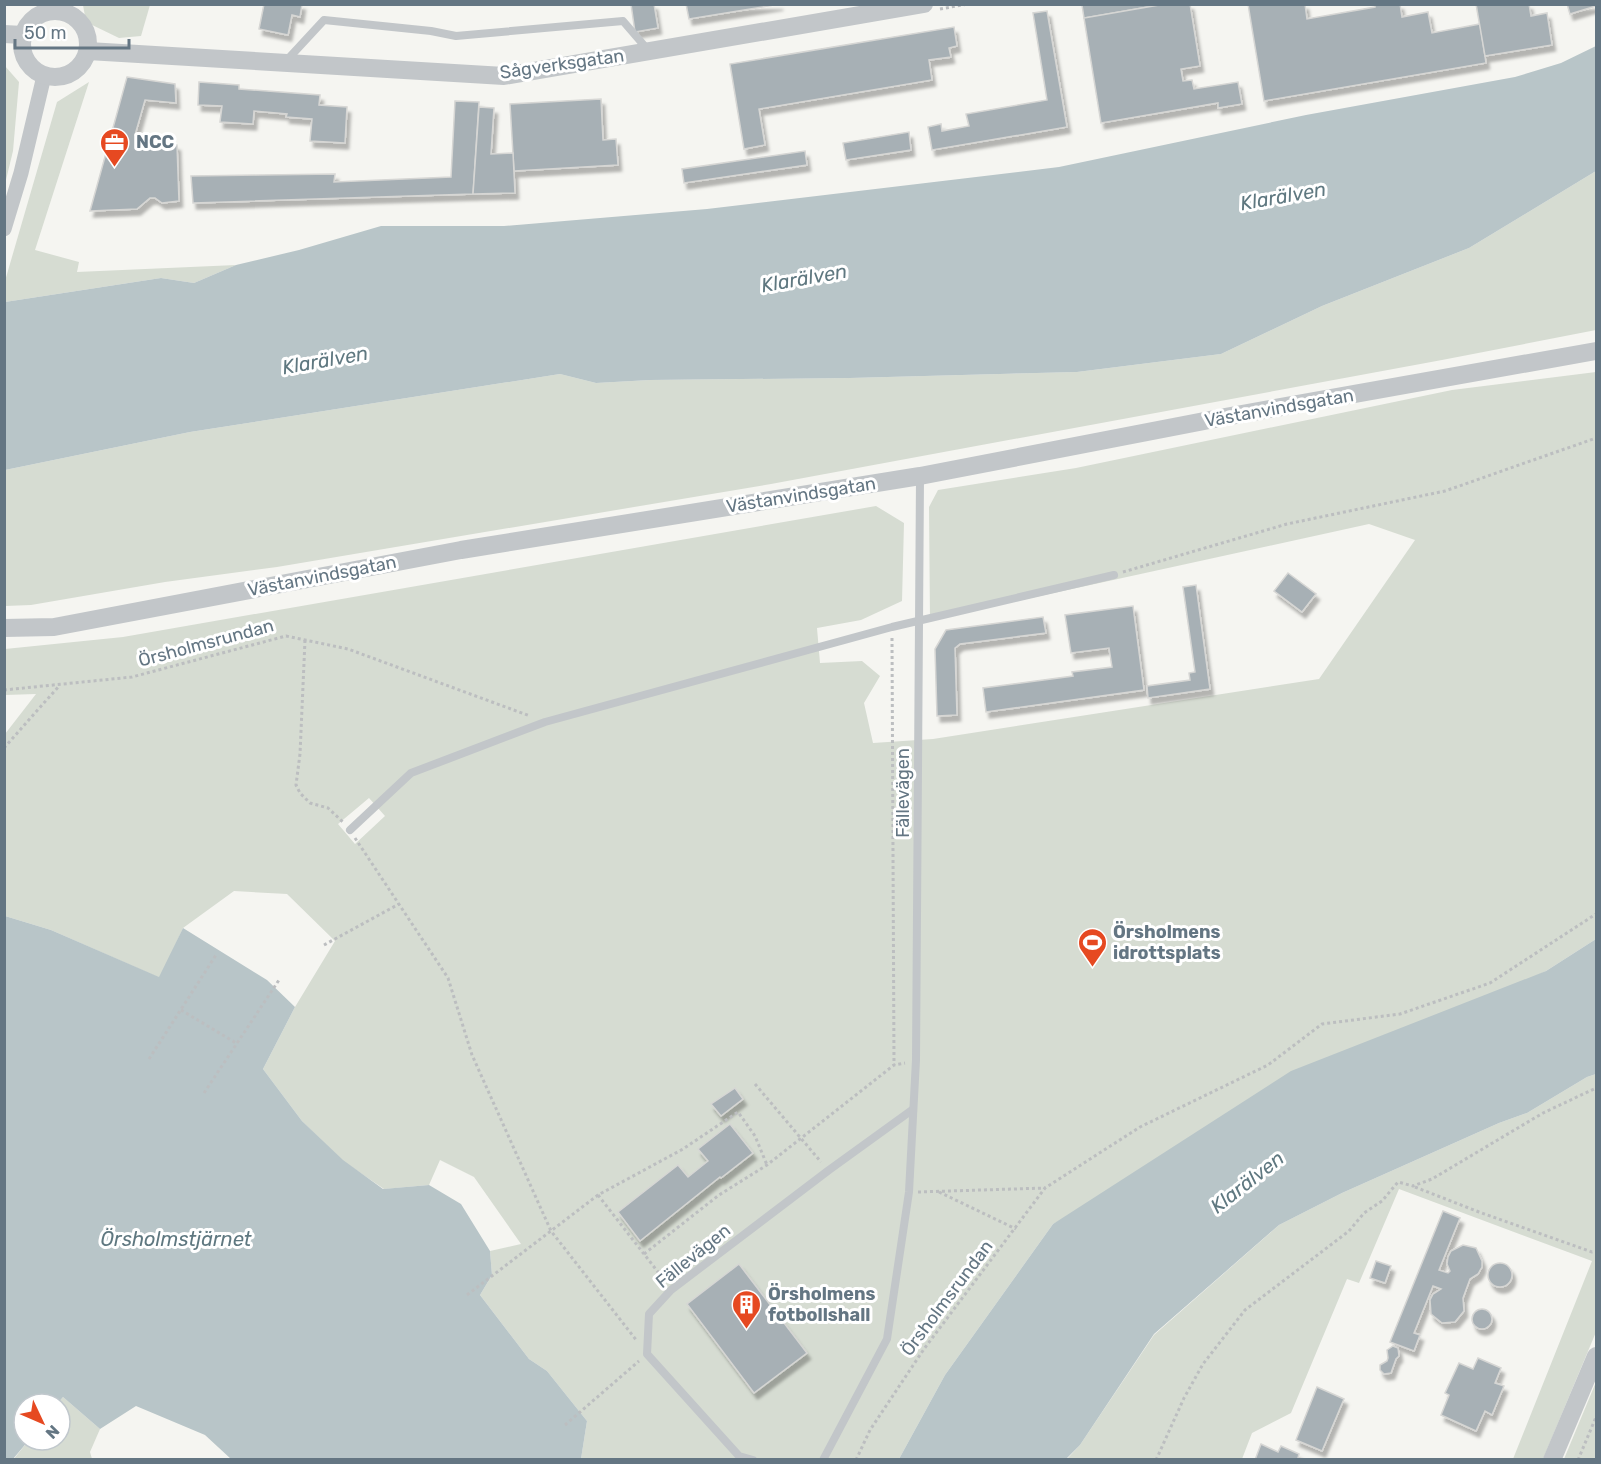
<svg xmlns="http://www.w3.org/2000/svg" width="1601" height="1464" font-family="Rubik,sans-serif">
<defs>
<filter id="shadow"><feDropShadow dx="3.5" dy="6" stdDeviation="1.5" flood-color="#0004"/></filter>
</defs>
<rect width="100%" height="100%" fill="#f5f5f1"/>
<!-- green -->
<g fill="#d6dcd2" fill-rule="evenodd">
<path d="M83,5V4L150,5L141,36L119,38L86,22Z"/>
<path d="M5,66L19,82L13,151L5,184Z"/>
<path d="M89,82L35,250L79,262L77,272L236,265L194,283L161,278L5,302V281L57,102Z"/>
<path d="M1596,171V330L1442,360L771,484L277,567L165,582L31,605L5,606V470L190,432L560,374L596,383L650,380L850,378L1077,372L1221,354L1322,306L1469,248Z"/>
<path d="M1596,372V939L1546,971L1053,1224L945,1375L899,1459H581L587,1421L547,1371L529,1359L480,1295L492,1275L490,1251L521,1244L474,1177L440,1160L429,1185L384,1189L343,1161L302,1121L263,1069L295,1007L335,941L287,894L234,891L183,928L160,978L51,930L5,916V734L36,694L5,695V649L123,637L876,506L904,523L902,601L861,620L817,628L820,663L862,661L880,676L864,703L873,743L933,739L1319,679L1415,540L1369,524L930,620L929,507L938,490L1076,468L1452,390ZM369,798L385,816L355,844L338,824Z"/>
<path d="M1596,1074V1332L1543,1459H1513L1592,1261L1399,1189L1359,1283L1347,1279L1291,1413L1252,1433L1242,1459L1066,1460L1080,1445L1154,1335L1279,1225L1342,1193L1499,1123L1527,1113L1587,1077Z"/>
<path d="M1596,1382V1459H1564Z"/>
<path d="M63,1397L100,1429L90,1452L92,1459L13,1460L29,1440H60V1404H57Z"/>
</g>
<!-- water -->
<g fill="#b8c5c8">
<path d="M1596,46V171L1469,248L1322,306L1221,354L1077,372L850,378L650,380L596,383L560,374L190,432L5,470V302L161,278L194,283L236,265L299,250L381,226H504L707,209L1059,167L1306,115L1515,77L1561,63Z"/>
<path d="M5,916L51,930L159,977L183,928L267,980L295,1007L263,1069L302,1121L343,1160L383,1189L429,1185L461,1204L490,1251L492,1275L480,1295L529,1359L547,1371L587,1421L581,1459H231L205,1435L136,1406L100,1429L63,1397L57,1404H24V1440H29L13,1459H5Z"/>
<path d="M1596,939V1074L1587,1077L1527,1113L1499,1123L1342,1193L1279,1225L1154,1334L1080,1445L1066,1459H899L945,1375L1053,1224L1291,1071L1546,971Z"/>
</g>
<!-- building -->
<g fill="#a7b0b5" stroke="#d6d6d4" stroke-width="1.5" filter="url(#shadow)">
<path d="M264,4H302L300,17L292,15L288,35L259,29Z"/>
<path d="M631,4H654L658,28L635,32Z"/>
<path d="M686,4H780L689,19Z"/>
<path d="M1085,4H1165L1084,18L1082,5Z"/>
<path d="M1165,4H1190L1200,66L1181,69L1183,81L1192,80L1194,89L1238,82L1242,104L1218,108V103L1101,123L1084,18Z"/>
<path d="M1248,4H1305L1307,19L1375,7V4H1400L1402,17L1428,12L1432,33L1480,24L1486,63L1264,101Z"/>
<path d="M1476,4H1529L1531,16L1547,13L1552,45L1485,56Z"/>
<path d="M1567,4H1596V6L1570,14Z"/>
<path d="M1047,11L1067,127L932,150L928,127L941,124L942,131L969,126L966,114L1047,100L1033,13Z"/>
<path d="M954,27L957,46L949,48L951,57L929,60L932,80L759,109L765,145L744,149L730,64Z"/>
<path d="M127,77L175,84L176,103L145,100L135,135L150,140L151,137L177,145L179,201L162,203L155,198H150L137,209L90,211Z"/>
<path d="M199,82L239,85V89L320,95L319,105L347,107L345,143L310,141L312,119L286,117L287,114L254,111L253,124L220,122L222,106L198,105Z"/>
<path d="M601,99L603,140L616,139L618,165L514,171L510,104Z"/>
<path d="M455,101L479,102L473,194L193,203L191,176L335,174L334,182L451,177Z"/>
<path d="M479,107L494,108L491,154L513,153L515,193L473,194Z"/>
<path d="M909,132L911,150L846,160L843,143Z"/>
<path d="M805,151L807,165L684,183L682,169Z"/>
<path d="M1288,573L1316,594L1302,612L1274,591Z"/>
<path d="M1196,585L1210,689L1148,698L1147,686L1190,680L1189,673L1195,672L1183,587Z"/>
<path d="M1133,606L1144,690L986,712L983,688L1073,676L1072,672L1112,667L1109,648L1071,653L1065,615Z"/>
<path d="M1043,617L1046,633L960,644L955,648L957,715L937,716L935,649L946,630Z"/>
<path d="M735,1088L743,1099L721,1116L711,1104Z"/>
<path d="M730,1124L753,1153L721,1178L720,1177L640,1241L618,1212L678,1165L688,1177L708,1161L698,1149Z"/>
<path d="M1443,1211L1460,1218L1439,1270L1448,1273L1450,1271L1447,1264L1448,1257L1451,1251L1463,1245L1476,1248L1482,1261V1267L1478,1274L1470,1279L1463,1298L1464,1311L1455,1322L1442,1323L1431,1314L1430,1300L1433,1294L1441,1289L1433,1286L1414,1333L1420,1335L1414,1351L1390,1342Z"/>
<path d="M1376,1261L1391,1266L1385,1283L1370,1278Z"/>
<circle cx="1500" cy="1275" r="12"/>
<path d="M739,1264L807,1353L754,1393L687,1304Z"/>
<circle cx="1482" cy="1319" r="10"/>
<path d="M1393,1346L1398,1348L1399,1356L1396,1359L1391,1373L1384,1374L1380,1370V1365L1387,1361L1388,1358L1387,1350Z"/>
<path d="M1478,1358L1501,1368L1495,1383L1504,1386L1492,1415L1485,1411L1476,1431L1441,1415L1449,1395L1445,1393L1459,1363L1473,1369Z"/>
<path d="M1317,1387L1344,1399L1322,1451L1296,1440Z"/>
<path d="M1261,1444L1278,1452L1281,1446L1299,1454L1298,1458L1301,1460H1255Z"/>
</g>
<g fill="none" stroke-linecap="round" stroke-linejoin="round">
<!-- path -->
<g stroke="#bcbec0" stroke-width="3" stroke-dasharray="3 3" stroke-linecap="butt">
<path d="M940,9L968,4"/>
<path d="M1123,572L1287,524L1445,491L1596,438"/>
<path d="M892,638L894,1065"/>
<path d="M305,640L300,754L296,785L300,793L310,803L328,808L344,823"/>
<path d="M4,690L132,677L286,636L348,649L530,716"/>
<path d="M4,748L59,686"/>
<path d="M355,838L448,978L472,1055L551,1231L637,1341"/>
<path d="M324,945L399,904"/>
<path d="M181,1010L236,1043"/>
<path d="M149,1059L216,955"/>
<path d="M755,1084L821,1162"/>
<path d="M204,1093L279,980"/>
<path d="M1415,1187L1479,1212L1592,1252L1596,1251"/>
<path d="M918,1192L1045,1188"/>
<path d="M939,1192L1016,1229"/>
<path d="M598,1195L665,1281"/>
<path d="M644,1254L719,1195L767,1165L894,1065L905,1063"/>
<path d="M467,1295L598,1195L683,1149L738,1112L755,1136L767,1165"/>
<path d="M565,1425L639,1361"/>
<path d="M856,1460L870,1430L924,1349L1045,1188L1140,1127L1268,1065L1322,1024L1400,1014L1490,983L1596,914"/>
<path d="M1156,1460L1184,1398L1203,1364L1245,1310L1349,1231L1364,1213L1382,1201L1398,1182L1413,1186L1432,1179L1543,1113L1596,1088"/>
<path d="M1578,1460L1596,1417"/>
</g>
<!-- service -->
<g stroke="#c2c6c9" stroke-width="8">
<path d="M287,60L324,20L431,31L456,36L623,21L648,50"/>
<path d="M350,830L411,773L545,722L892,627L1114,575"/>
<path d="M753,1460L739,1456L647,1354L649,1314L671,1290L829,1170L912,1110"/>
<path d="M823,1460L887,1339L909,1192L916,1060L920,478"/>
</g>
<!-- minor -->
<g stroke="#c2c6c9" stroke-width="15">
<path d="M58,11V4"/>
<path d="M4,229L21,173L44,76"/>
</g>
<!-- tertiary -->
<g stroke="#c2c6c9" stroke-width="18">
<circle cx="55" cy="44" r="33"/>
<path d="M4,34L23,35"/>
<path d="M88,51L504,76L924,4"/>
<path d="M4,628L54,627L461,550L920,476L1225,417L1596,351"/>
<path d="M1552,1460L1596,1356"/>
</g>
</g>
<!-- icons -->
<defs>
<symbol id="office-pin" viewBox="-11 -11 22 30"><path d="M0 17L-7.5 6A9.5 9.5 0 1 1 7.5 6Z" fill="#e64921" stroke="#fff"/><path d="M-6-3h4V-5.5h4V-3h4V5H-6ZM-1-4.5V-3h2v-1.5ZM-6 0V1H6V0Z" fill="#fff"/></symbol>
<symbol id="stadium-pin" viewBox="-11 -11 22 30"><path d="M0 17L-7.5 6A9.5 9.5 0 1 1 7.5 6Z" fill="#e64921" stroke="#fff"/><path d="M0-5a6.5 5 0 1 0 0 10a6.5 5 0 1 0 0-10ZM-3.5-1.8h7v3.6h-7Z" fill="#fff"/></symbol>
<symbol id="building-pin" viewBox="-11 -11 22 30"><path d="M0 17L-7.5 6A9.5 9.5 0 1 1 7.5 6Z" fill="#e64921" stroke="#fff"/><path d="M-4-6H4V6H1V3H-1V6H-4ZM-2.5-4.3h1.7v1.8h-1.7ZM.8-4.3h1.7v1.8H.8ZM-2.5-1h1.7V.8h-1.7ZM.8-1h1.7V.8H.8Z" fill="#fff"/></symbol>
</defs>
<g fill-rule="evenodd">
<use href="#office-pin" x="98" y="126" width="33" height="45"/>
<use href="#stadium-pin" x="1076" y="926" width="33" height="45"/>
<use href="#building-pin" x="730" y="1288" width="33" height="45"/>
</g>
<g text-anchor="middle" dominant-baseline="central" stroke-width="6" stroke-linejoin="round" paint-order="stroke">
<!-- street labels -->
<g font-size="18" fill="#647683" stroke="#fff">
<text transform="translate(562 64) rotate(-8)">Sågverksgatan</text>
<text transform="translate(1279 408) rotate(-10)">Västanvindsgatan</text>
<text transform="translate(801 495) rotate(-9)">Västanvindsgatan</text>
<text transform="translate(322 576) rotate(-11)">Västanvindsgatan</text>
<text transform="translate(206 643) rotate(-15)">Örsholmsrundan</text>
<text transform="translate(903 793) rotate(-90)">Fällevägen</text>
<text transform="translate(693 1256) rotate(-39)">Fällevägen</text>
<text transform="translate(947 1298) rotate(-53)">Örsholmsrundan</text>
</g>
<!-- poi labels -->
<g font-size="18" font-weight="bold" fill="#647683" stroke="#fff" text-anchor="start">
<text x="136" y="142">NCC</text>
<text x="1113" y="932">Örsholmens<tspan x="1113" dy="21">idrottsplats</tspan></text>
<text x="768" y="1294">Örsholmens<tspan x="768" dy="21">fotbollshall</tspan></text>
</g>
<!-- water labels -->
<g font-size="20" font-style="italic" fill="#5f7880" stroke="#fff">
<text transform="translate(1283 196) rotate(-10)">Klarälven</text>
<text transform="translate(804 278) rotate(-10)">Klarälven</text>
<text transform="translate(325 360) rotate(-10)">Klarälven</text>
<text transform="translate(1247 1182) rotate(-38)">Klarälven</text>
<text x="176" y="1239">Örsholmstjärnet</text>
</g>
</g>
<!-- border -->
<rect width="1601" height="1464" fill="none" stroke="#647683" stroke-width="12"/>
<!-- north arrow -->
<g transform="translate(42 1422) rotate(134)"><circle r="28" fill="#ffffff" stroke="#c1c8cd" stroke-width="1.5"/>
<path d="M0-4.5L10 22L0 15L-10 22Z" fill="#e64921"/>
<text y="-9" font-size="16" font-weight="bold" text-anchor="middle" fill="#647683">N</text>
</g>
<!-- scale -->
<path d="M15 39v9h114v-9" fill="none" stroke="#647683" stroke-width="3"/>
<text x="24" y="39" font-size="18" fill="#647683" stroke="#ffffff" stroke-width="4.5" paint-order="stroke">50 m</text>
</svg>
